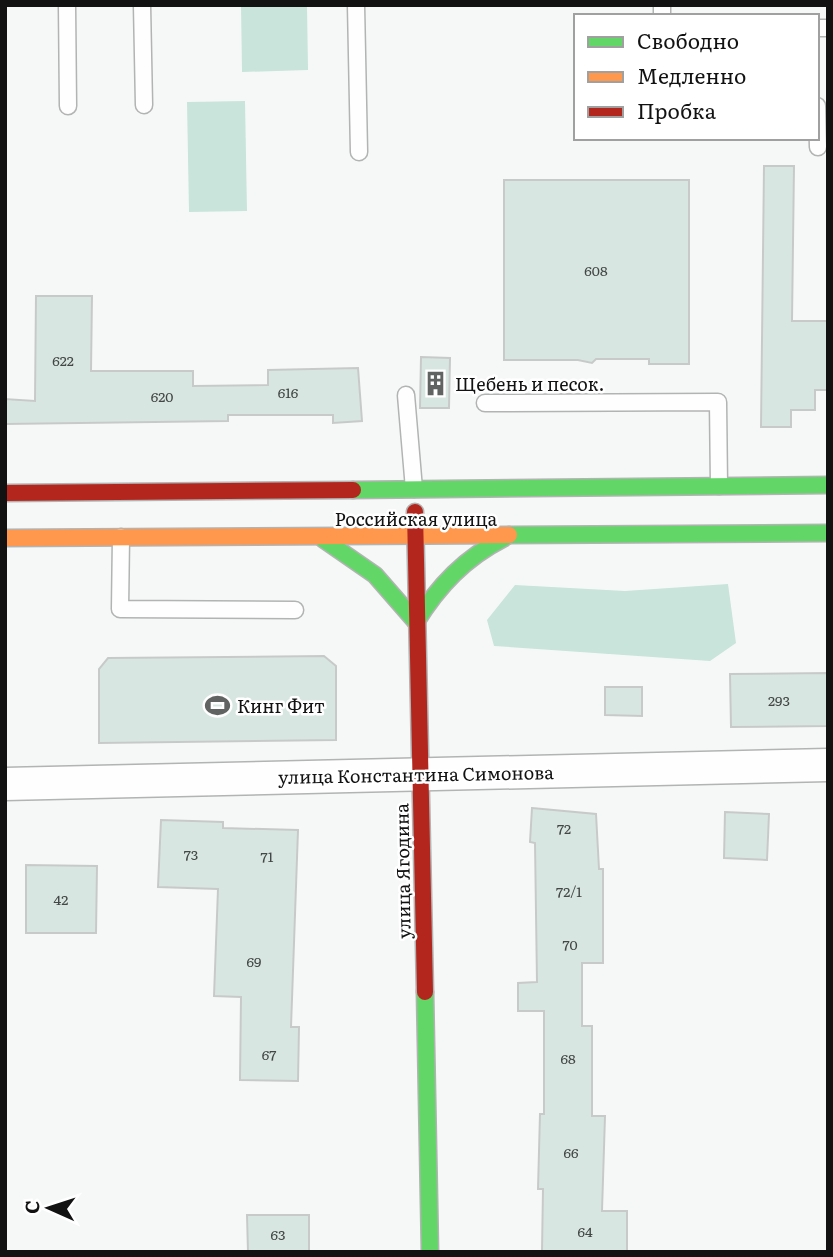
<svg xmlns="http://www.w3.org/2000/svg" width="833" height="1257" font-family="Literata,serif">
<rect width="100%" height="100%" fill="#f6f8f7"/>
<!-- green -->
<g fill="#c8e4db">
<path d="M241,5H307L308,70L242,72Z"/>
<path d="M245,101L247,211L189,212L187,102Z"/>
<path d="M728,584L736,643L710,661L494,646L487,620L515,585L625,591Z"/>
</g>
<!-- building -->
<g fill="#d8e6e2" stroke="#c8cac9" stroke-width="2">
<path d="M764,166H794L792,321H828V390H815V410H791V427H761Z"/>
<path d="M504,180H689V364H649V359H596L592,363L578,360H504Z"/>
<path d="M36,296H92L91,371H193V386L268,385V370L358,368L362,421L333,423V415H228V421L5,424V399L35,401Z"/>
<path d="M421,357L450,358L449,408H420Z"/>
<path d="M324,656L336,666V740L99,743V669L108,658Z"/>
<path d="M828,673V726L731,727L730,674Z"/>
<path d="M605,687H642V716L605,715Z"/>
<path d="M532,808L596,814L599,869H603V963H582V1026H592V1116H605L602,1211H627V1252H542L543,1189H538L540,1114H544V1011H518V983L537,982L535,843L530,842Z"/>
<path d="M725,812L769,814L767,860L724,858Z"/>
<path d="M161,820L223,822V828L298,830L291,1027H299L298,1081L240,1080L241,997L214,996L218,889L158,887Z"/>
<path d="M26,865L97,866L96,933H26Z"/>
<path d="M247,1215H309V1252H248Z"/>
</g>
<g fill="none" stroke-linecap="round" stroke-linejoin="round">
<defs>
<g id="lane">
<path d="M67,5L68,106"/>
<path d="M142,5L144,105"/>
<path d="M356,5L359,152"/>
<path d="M662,5V16"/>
<path d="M817,28H828"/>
<path d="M817,106L818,147"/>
<path d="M406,395L414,489"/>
<path d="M485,403L718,402L719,486"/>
<path d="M121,537L120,609L295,610"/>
</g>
<path id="street" d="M5,784L828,765"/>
<g id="fast">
<path d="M353,490L828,485"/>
<path d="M509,535L828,533"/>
<path d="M323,539L375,575L416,622"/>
<path d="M416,622C439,585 465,558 504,538"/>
<path d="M425,992L430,1252"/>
</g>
<path id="slow" d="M5,538L509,535"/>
<g id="jam">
<path d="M5,493L353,490"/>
<path d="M415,512L425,992"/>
</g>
</defs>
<!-- lane casing -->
<use href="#lane" stroke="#b2b3b3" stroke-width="19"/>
<!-- street casing -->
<use href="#street" stroke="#b2b3b3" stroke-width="35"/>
<!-- fast casing -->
<use href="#fast" stroke="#b2b3b3" stroke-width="19"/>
<!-- slow casing -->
<use href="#slow" stroke="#b2b3b3" stroke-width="19"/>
<!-- jam casing -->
<use href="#jam" stroke="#b2b3b3" stroke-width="19"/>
<!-- lane -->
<use href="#lane" stroke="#fefefe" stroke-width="16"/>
<!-- street -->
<use href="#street" stroke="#fefefe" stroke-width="32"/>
<!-- fast -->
<use href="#fast" stroke="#63d668" stroke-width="16"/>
<!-- slow -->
<use href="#slow" stroke="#ff974d" stroke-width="16"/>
<!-- jam -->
<use href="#jam" stroke="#b3261e" stroke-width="16"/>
</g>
<!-- icons -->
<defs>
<symbol id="building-bare" viewBox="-9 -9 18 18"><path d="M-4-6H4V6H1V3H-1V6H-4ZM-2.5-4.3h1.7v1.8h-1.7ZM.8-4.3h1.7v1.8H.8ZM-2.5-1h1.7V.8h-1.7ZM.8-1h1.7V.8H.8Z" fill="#616262" stroke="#fff" stroke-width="2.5" paint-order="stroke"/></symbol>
<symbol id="stadium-bare" viewBox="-9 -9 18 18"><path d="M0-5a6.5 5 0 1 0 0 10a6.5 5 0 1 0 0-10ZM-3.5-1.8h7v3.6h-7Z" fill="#616262" stroke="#fff" stroke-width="2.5" paint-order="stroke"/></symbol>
</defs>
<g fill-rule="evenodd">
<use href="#building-bare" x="418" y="366" width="35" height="35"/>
<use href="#stadium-bare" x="200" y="688" width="35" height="35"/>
</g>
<g text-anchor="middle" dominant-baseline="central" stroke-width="5" stroke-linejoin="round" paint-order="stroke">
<!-- number labels -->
<g font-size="14" fill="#434745">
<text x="596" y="270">608</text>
<text x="63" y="360">622</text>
<text x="288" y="392">616</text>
<text x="162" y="396">620</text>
<text x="779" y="700">293</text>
<text x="564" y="828">72</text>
<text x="191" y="854">73</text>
<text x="267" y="856">71</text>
<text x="569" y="891">72/1</text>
<text x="61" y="899">42</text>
<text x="570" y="944">70</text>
<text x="254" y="961">69</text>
<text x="269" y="1054">67</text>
<text x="568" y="1058">68</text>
<text x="571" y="1152">66</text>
<text x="585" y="1231">64</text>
<text x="278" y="1234">63</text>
</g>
<!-- poi labels -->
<g font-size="18" fill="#111211" stroke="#fff" text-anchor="start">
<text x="455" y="383">Щебень и песок.</text>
<text x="237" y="705">Кинг Фит</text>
</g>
<!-- street labels -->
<g font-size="18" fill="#111211" stroke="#fff">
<text x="416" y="518">Российская улица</text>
<text transform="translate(416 774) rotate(-1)">улица Константина Симонова</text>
<text transform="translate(402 871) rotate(-91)">улица Ягодина</text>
</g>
</g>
<!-- border -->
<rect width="833" height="1257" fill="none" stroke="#111211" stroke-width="14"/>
<!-- legend -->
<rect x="574" y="14" width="245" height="126" fill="#ffffff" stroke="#a0a0a0" stroke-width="2"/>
<rect x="588" y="37" width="35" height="10" fill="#63d668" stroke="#a0a0a0" stroke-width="2"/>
<text x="637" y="49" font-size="21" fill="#111211">Свободно</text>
<rect x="588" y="72" width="35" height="10" fill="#ff974d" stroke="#a0a0a0" stroke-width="2"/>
<text x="637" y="84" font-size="21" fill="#111211">Медленно</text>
<rect x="588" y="107" width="35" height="10" fill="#b3261e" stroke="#a0a0a0" stroke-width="2"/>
<text x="637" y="119" font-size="21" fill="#111211">Пробка</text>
<!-- north arrow -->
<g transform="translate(49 1208) rotate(273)" stroke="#ffffff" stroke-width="5" paint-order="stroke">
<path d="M0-5L12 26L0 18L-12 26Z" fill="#111211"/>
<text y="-10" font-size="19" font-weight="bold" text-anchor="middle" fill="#111211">С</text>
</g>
</svg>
